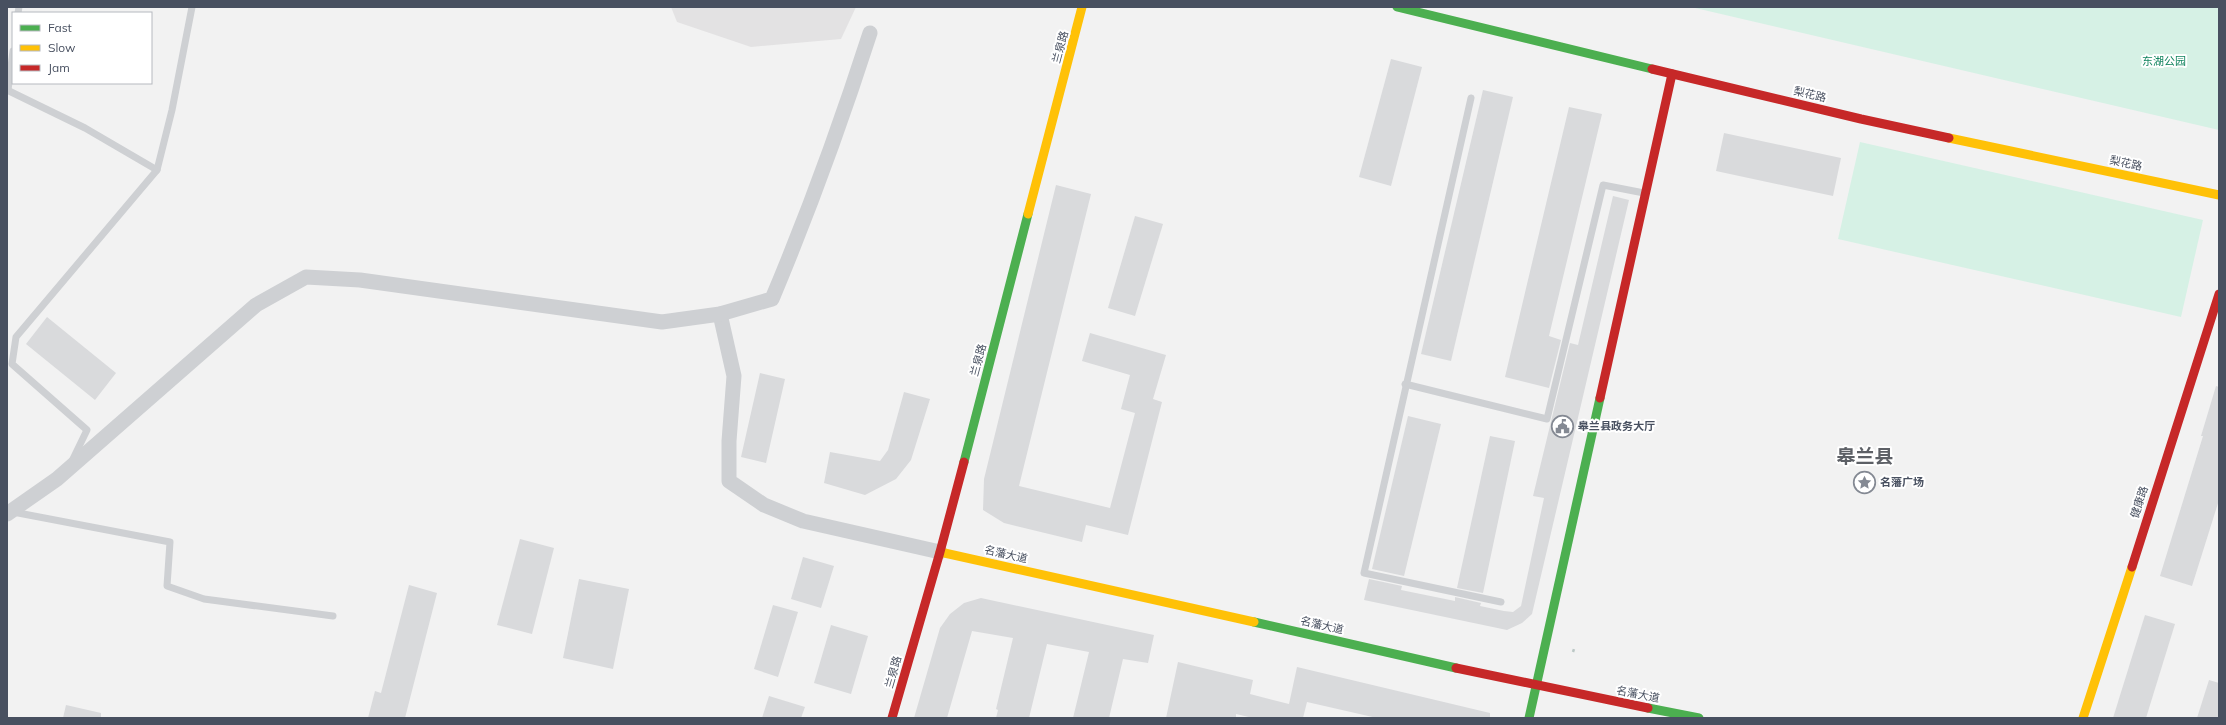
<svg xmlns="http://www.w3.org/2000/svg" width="2226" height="725" font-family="Mulish,'Noto Sans SC',sans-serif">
<rect width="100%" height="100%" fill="#f2f2f2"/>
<!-- education -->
<path fill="#e3e2e3" d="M671,7H856L841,39L751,47L677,22Z"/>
<!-- green -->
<g fill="#d6f1e5">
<path d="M1691,7H2219V130Z"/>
<path d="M1860,142L2203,220L2181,317L1838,239Z"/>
</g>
<!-- building -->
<g fill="#d9dadc">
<path d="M1391,59L1422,67L1391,186L1359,177Z"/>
<path d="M1483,90L1513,97L1451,361L1421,354Z"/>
<path d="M1569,107L1602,114L1549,336L1561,340L1549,388L1505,377Z"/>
<path d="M1724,133L1841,158L1833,196L1716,171Z"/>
<path d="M1056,185L1091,194L1019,486L1110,508L1135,413L1121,409L1130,375L1082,361L1090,333L1166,355L1153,399L1162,402L1128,535L1086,525L1082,542L1004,523L983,510L984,479Z"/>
<path d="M1613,196L1629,200L1532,614L1522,623L1507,630L1364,600L1369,579L1402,586L1401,590L1455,601V597L1481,603L1480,606L1504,611L1513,612L1521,606L1544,498L1533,496L1570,343L1578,345Z"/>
<path d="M1135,216L1163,224L1135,316L1108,308Z"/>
<path d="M47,317L116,373L95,400L26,344Z"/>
<path d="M760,373L785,379L766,463L741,457Z"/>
<path d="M2216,386L2219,387V500L2192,586L2160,576L2203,436H2201Z"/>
<path d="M904,392L930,399L911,460L896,479L865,495L824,483L830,452L880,461L888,450Z"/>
<path d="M1408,416L1441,424L1404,576L1372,569Z"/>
<path d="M1490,436L1515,441L1483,593L1457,588Z"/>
<path d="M520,539L554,548L532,634L497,625Z"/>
<path d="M803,557L834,566L821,608L791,599Z"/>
<path d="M579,579L629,589L613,669L563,658Z"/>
<path d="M409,585L437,593L405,718H368L375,691L381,693Z"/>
<path d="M981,598L1154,635L1148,663L1123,659L1109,718H1073L1089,652L1047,644L1029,718H996L998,710L996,709L1013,638L972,631L947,718H914L940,628L950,614L964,603Z"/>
<path d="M773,605L798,612L778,677L754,669Z"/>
<path d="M2145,615L2175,624L2146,718H2113Z"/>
<path d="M831,625L868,636L851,694L814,683Z"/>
<path d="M1178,662L1253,680L1250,694L1289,704L1297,667L1490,713V718H1377L1307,702L1303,718H1253L1236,714V718H1166Z"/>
<path d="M2209,680L2219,683V718H2197Z"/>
<path d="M769,696L805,707L801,718H762Z"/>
<path d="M66,705L101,713V718H63Z"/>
</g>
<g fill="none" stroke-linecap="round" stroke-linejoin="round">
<!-- path -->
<path stroke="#bbc7c5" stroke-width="2.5" stroke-dasharray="3 2" stroke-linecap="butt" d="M1573,652L1574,649"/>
<!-- lane -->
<g stroke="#ced0d3" stroke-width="7">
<path d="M18,13L19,7"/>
<path d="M7,90L85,128L157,170"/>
<path d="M8,90L13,51"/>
<path d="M1471,98L1364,573L1501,602"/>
<path d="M1405,384L1547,419L1603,185L1644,193"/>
<path d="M72,461L87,430L12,364L16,337L157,170L172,110L192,7"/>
<path d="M13,512L170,542L167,586L204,599L333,616"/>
</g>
<!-- street -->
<g stroke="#ced0d3" stroke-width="15">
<path d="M720,314L734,376L729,441V481L764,505L803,521L940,552"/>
<path d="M7,514L57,479L256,305L306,277L360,280L662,322L720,314L772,299C809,211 841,123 870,33"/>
</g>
<!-- fast -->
<g stroke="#4caf50" stroke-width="9">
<path d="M1397,7L1652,69"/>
<path d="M964,462L1028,214"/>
<path d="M1254,622L1456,668"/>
<path d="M1648,708L1699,718"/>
<path d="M1529,718L1600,398"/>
</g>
<!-- slow -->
<g stroke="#ffc107" stroke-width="9">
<path d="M1949,138L2219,195"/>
<path d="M1028,214L1082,7"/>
<path d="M940,552L1254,622"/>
<path d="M2083,718L2132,567"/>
</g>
<!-- jam -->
<g stroke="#c62828" stroke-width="9">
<path d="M1652,69L1861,119L1949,138"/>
<path d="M1600,398L1672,74"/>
<path d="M2132,567L2219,294"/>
<path d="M1456,668L1648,708"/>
<path d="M892,718L940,552L964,462"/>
</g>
</g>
<!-- icons -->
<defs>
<symbol id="civic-ring" viewBox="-11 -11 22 22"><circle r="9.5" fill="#fff" stroke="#848993" stroke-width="1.5"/><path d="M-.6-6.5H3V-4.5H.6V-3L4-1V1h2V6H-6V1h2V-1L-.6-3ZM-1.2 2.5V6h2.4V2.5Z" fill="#848993"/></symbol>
<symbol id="sight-ring" viewBox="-11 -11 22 22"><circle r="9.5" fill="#fff" stroke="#848993" stroke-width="1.5"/><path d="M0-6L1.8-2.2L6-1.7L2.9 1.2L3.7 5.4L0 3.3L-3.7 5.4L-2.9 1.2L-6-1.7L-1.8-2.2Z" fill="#848993"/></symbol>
</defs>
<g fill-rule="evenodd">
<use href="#civic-ring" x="1550" y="414" width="25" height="25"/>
<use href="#sight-ring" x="1852" y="470" width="25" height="25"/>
</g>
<g text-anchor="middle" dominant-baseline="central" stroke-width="4" stroke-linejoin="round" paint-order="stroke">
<!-- street labels -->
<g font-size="11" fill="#485060" stroke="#fff">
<text transform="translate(1060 47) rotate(-75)">兰泉路</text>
<text transform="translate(1810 94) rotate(13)">梨花路</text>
<text transform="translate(2126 163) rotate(12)">梨花路</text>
<text transform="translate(978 360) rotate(-75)">兰泉路</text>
<text transform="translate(2139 502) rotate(-72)">健康路</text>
<text transform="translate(1006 554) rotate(13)">名藩大道</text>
<text transform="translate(1322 625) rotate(13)">名藩大道</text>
<text transform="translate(893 672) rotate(-74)">兰泉路</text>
<text transform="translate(1638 694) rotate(11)">名藩大道</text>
</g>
<!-- park labels -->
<g font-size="11" fill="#148560" stroke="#fff">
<text x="2164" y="61">东湖公园</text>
</g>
<!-- poi labels -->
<g font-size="11" font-weight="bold" fill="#485060" stroke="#fff" text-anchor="start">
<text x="1578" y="426">皋兰县政务大厅</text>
<text x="1880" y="482">名藩广场</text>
</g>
<!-- town labels -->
<g font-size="19" font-weight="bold" fill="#5d6066" stroke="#fff">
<text x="1865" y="456">皋兰县</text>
</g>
</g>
<!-- border -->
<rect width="2226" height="725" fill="none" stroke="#485060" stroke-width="16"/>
<!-- legend -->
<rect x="12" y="12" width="140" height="72" fill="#ffffff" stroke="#b6b9bf"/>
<rect x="20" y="25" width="20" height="6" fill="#4caf50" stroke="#b6b9bf"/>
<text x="48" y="32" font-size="12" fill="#485060">Fast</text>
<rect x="20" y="45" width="20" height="6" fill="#ffc107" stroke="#b6b9bf"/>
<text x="48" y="52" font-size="12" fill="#485060">Slow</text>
<rect x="20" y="65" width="20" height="6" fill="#c62828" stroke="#b6b9bf"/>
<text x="48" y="72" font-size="12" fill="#485060">Jam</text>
</svg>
